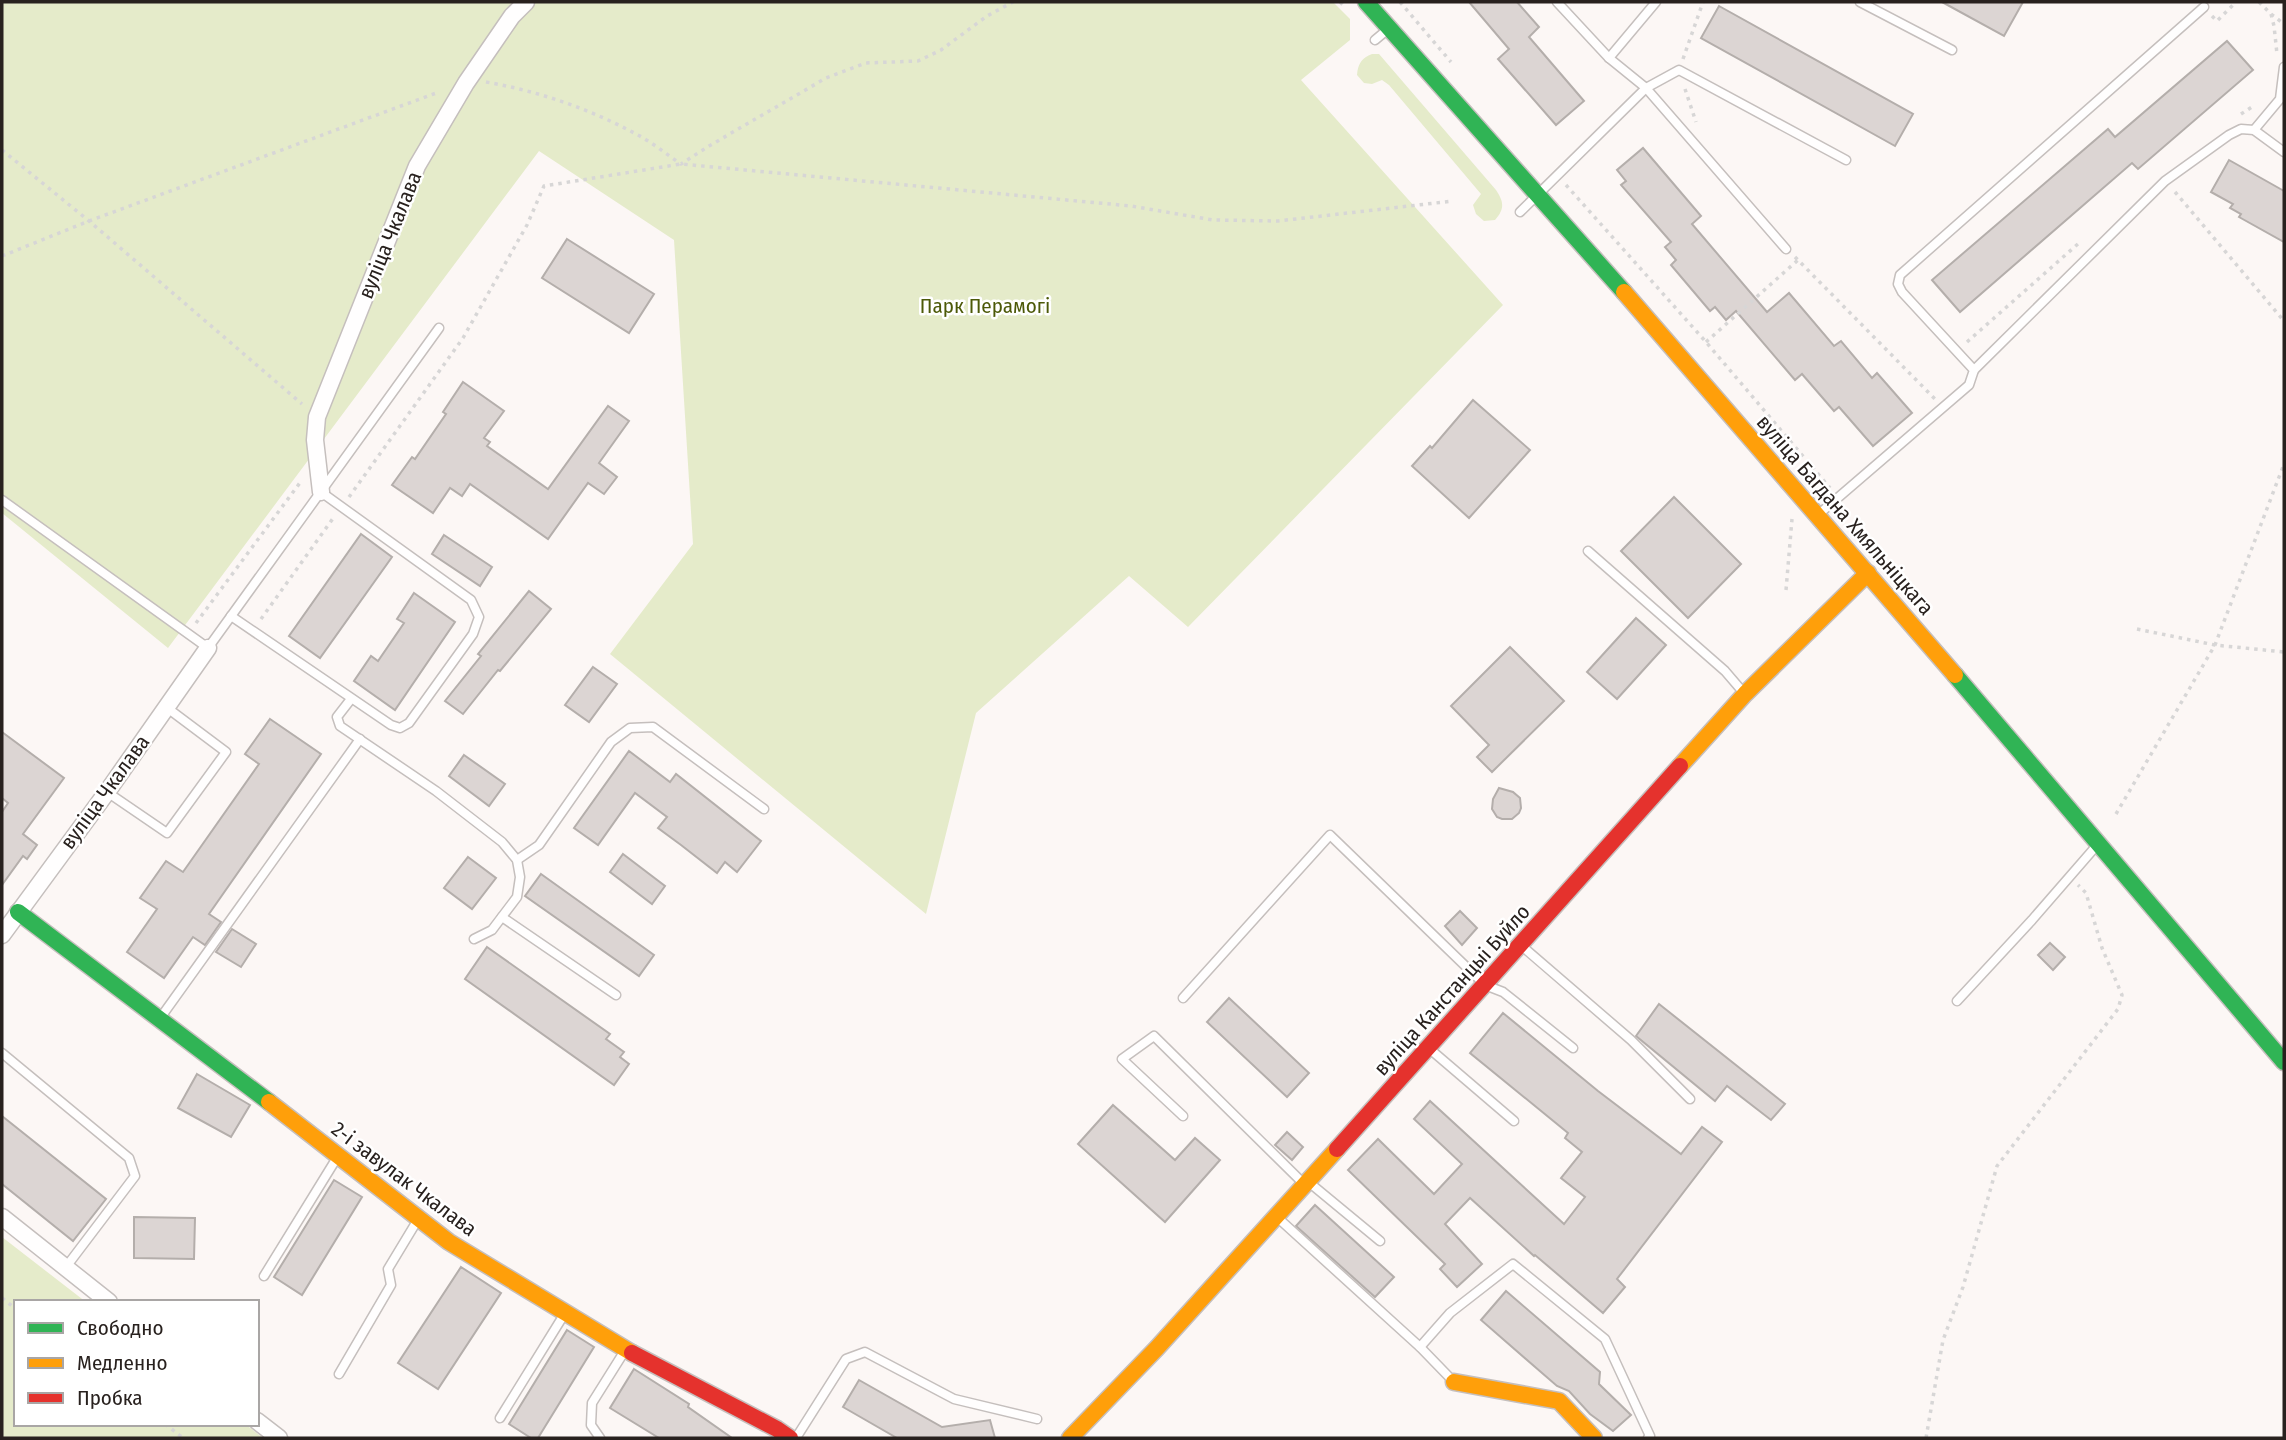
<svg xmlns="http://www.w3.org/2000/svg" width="2286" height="1440" font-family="'Fira Sans Condensed',sans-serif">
<rect width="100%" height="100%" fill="#fcf7f5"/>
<!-- green -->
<g fill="#e5ebca">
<path d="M2,2H1333L1350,19V40L1301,80L1503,305L1188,627L1129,576L976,713L926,914L610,654L693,544L674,240L539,151L168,648L2,513Z"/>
<path d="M1372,54H1379L1496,190C1504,202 1505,209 1495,220L1484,221L1476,214L1473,205L1481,194L1389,85L1382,80L1372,84L1364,83L1357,75C1358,63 1362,58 1372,54Z"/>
<path d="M2,1237L86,1302H16V1424H245L263,1438H2Z"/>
</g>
<!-- building -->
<g fill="#dcd5d3" stroke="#b4aeab" stroke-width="2">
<path d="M1469,2H1517L1539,27L1529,37L1584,101L1556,125L1498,59L1509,49Z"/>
<path d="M1942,2H2023L2004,36Z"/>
<path d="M1719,6L1913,114L1895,146L1701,38Z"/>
<path d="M2227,41L2253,70L2138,169L2132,163L1960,312L1932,280L2108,129L2115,137Z"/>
<path d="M1643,148L1701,216L1692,224L1767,312L1789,293L1834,346L1841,341L1872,378L1877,373L1912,413L1873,446L1839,407L1834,411L1802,374L1795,380L1736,311L1726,320L1715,307L1710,311L1671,265L1676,260L1665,247L1671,242L1621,185L1626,181L1617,170Z"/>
<path d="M2229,160L2284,191V242L2239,217L2241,214L2230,208L2233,204L2211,192Z"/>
<path d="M567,239L654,294L629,333L542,278Z"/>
<path d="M463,382L504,411L484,438L490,442L487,446L548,489L608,406L629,421L599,463L617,477L604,494L588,483L548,539L470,484L462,496L450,488L433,513L392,485L412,457L415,459L446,414L443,412Z"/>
<path d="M1473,400L1530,450L1469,518L1412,466L1430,446L1432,448Z"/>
<path d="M1674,497L1741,564L1688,618L1621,551Z"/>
<path d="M361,534L392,557L320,658L289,636Z"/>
<path d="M444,535L492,567L480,586L432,554Z"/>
<path d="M529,591L551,609L500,671L498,670L463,714L445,701L481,656L478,654Z"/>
<path d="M414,593L455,622L395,710L354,681L371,656L378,661L404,623L397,619Z"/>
<path d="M1636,618L1666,645L1617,699L1587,672Z"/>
<path d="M1510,647L1564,701L1492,772L1477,757L1489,745L1451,706Z"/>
<path d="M593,667L617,684L589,722L565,705Z"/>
<path d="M270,719L321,754L209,914L221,922L205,945L193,937L164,978L127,952L157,909L140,898L166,861L183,872L259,764L245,754Z"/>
<path d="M2,732L64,778L23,834L37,845L27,859L23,856L2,885V812L8,803L2,798Z"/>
<path d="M629,751L670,782L676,774L761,841L737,872L725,862L717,873L681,845L658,828L667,817L635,793L598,845L574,828Z"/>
<path d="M464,755L505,784L489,806L449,776Z"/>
<path d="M1499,788L1513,792L1520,798L1521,808L1519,813L1512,819H1502L1497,817L1492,809L1493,799Z"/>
<path d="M623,854L665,886L652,904L610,872Z"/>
<path d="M468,857L496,878L472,909L444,888Z"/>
<path d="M541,874L654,955L639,976L525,896Z"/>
<path d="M1460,911L1477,928L1462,945L1445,926Z"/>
<path d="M232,929L256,944L241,967L216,952Z"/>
<path d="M2050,943L2065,957L2053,970L2038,955Z"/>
<path d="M487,947L610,1034L606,1039L624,1052L620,1057L629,1064L614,1085L465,979Z"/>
<path d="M1229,998L1309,1073L1287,1097L1207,1022Z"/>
<path d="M1659,1004L1785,1104L1771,1120L1727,1086L1715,1101L1636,1036Z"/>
<path d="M1503,1013L1598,1091L1681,1154L1702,1127L1722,1142L1617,1279L1625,1287L1603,1313L1535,1255L1534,1256L1470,1198L1445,1224L1482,1264L1457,1287L1440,1269L1445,1264L1348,1170L1378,1139L1434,1194L1462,1164L1414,1119L1430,1101L1564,1224L1585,1197L1561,1178L1582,1152L1565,1138L1568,1133L1470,1053Z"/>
<path d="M197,1074L250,1105L231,1137L178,1108Z"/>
<path d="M1113,1105L1175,1160L1195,1138L1220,1160L1165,1222L1078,1144Z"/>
<path d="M2,1116L106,1199L73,1241L2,1184Z"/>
<path d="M1287,1132L1303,1147L1292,1160L1275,1145Z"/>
<path d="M334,1180L362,1197L302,1295L274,1277Z"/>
<path d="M1315,1205L1394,1277L1375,1297L1296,1226Z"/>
<path d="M134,1217L195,1218L194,1259L134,1258Z"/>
<path d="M461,1267L501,1293L438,1389L398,1363Z"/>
<path d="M1506,1291L1600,1372L1599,1384L1631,1415L1613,1431L1590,1414L1569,1391L1557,1386L1481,1320Z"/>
<path d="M567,1330L594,1347L538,1438H531L509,1424Z"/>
<path d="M634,1369L689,1404L688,1407L732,1438H659L610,1408Z"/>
<path d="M859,1380L942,1427L990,1420L995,1438H897L843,1407Z"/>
</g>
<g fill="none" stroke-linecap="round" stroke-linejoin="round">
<defs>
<g id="lane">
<path d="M1557,2L1609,58L1646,88L1786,249"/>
<path d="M1860,2L1952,50"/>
<path d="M1375,40L1387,30"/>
<path d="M1609,58L1656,2"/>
<path d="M2254,130L2280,99L2284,67"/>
<path d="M1520,212L1646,88L1679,70L1846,160"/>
<path d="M1974,370L2165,181L2229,135L2241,129L2254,130L2284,152"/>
<path d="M2,500L208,648L439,328"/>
<path d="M1819,514L1969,385L1974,370L1902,292L1898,284L1900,275L2204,7"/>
<path d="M1588,551L1725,671L1743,692"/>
<path d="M231,616L391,725L400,728L409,723L473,634L479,617L471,600L321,492"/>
<path d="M351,699L337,717L340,726L436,791L502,842L517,860L520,877L517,897L492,930L474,939"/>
<path d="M107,792L167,833L226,752L166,707"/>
<path d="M517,860L539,845L611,742L630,728L653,727L764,809"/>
<path d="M502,917L616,995"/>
<path d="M1523,947L1631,1040L1690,1099"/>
<path d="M1183,998L1330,835L1485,985L1503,992L1573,1048"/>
<path d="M1957,1001L2032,920L2098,844"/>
<path d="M161,1017L360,739"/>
<path d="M1431,1050L1514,1121"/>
<path d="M2,1053L129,1158L135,1176L66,1267"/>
<path d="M1183,1116L1122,1059L1154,1036L1303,1183"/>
<path d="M1311,1184L1380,1241"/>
<path d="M1278,1218L1420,1347L1453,1381"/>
<path d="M264,1276L338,1156"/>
<path d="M1420,1347L1450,1313L1513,1264L1605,1339L1650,1436L1648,1438"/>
<path d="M339,1374L391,1285L388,1269L417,1221"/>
<path d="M500,1418L565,1313"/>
<path d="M600,1438L591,1425L592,1403L624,1352"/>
<path d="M796,1438L846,1359L865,1352L954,1399L1037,1419"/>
</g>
<g id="street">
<path d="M321,492L315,440L317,417L417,166L466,83L512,16L526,2"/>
<path d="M2,935L107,792L208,648"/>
<path d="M2,1217L109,1302"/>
<path d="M257,1421L279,1438"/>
</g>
<g id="fast">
<path d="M1366,2L1624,292"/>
<path d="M1955,675L2284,1062"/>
<path d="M18,912L269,1102"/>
</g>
<g id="slow">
<path d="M1624,292L1955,675"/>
<path d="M1680,766L1745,694L1868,573"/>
<path d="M269,1102L449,1242L632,1353"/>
<path d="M1454,1382L1559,1401L1594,1438"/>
<path d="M1070,1438L1157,1348L1337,1149"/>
</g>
<g id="jam">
<path d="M1337,1149L1680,766"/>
<path d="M632,1353L777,1429L790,1438"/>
</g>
</defs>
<!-- lane casing -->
<use href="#lane" stroke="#c5bfbd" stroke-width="11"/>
<!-- street casing -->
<use href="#street" stroke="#c5bfbd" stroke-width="19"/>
<!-- fast casing -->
<use href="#fast" stroke="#c5bfbd" stroke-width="19"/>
<!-- slow casing -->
<use href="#slow" stroke="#c5bfbd" stroke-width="19"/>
<!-- jam casing -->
<use href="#jam" stroke="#c5bfbd" stroke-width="19"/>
<!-- path -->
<g stroke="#d7d6d6" stroke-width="3.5" stroke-dasharray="3.5 5" stroke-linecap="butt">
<path d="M1340,2L1346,8"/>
<path d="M1400,2L1451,62"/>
<path d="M2259,2L2271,14L2284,24"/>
<path d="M2271,14L2274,26L2277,54"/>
<path d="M2212,16L2217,21L2236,2"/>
<path d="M1683,59L1703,2"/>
<path d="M486,82C538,91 590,109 636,134C652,142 666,154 681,164L709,146L826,78L866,63L918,61L941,50L987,16L1013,2"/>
<path d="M1685,89L1696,122"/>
<path d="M2241,114L2255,105"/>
<path d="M2,150L89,221L302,404"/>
<path d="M1566,185L1706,342L1830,488"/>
<path d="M2175,192L2284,321"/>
<path d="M2,256L89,221L439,92"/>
<path d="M1795,257L1935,399"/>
<path d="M1706,342L1798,260"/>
<path d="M1967,342L2079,243"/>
<path d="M349,497L463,338L527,225L544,186L681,164L1131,206L1213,220L1278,221L1453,201"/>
<path d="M1786,590L1792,519"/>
<path d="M261,619L334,517"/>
<path d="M196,623L302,480"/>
<path d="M2137,629L2215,645L2284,652"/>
<path d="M2116,814L2215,645L2284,464"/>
<path d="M2,1298L16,1309"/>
<path d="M165,1424L183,1438"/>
<path d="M1926,1438L1943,1340L1963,1287L1997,1166L2118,1009L2122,995L2102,948L2086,893L2078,885"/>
</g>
<!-- lane -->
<use href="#lane" stroke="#fffefe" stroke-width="8"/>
<!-- street -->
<use href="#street" stroke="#fffefe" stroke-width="16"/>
<!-- fast -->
<use href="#fast" stroke="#30b455" stroke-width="16"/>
<!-- slow -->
<use href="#slow" stroke="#ff9f0a" stroke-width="16"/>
<!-- jam -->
<use href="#jam" stroke="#e5322d" stroke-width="16"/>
</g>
<g text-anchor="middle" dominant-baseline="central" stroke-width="5" stroke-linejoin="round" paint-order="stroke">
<!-- street labels -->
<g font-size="21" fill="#28211e" stroke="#fff">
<text transform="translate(390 235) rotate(-68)">вуліца Чкалава</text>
<text transform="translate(1845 515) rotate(49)">вуліца Багдана Хмяльніцкага</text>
<text transform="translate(105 792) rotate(-54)">вуліца Чкалава</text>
<text transform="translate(1452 990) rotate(-48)">вуліца Канстанцыі Буйло</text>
<text transform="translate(404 1179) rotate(37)">2-і завулак Чкалава</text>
</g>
<!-- park labels -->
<g font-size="21" fill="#4c5908" stroke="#fff">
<text x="985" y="306">Парк Перамогі</text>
</g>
</g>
<!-- border -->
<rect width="2286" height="1440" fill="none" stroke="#28211e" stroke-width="7"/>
<!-- legend -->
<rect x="14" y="1300" width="245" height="126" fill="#ffffff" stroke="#a9a6a5" stroke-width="2"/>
<rect x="28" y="1323" width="35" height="10" fill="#30b455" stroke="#a9a6a5" stroke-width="2"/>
<text x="77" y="1335" font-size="21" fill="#28211e">Свободно</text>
<rect x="28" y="1358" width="35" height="10" fill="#ff9f0a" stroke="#a9a6a5" stroke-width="2"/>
<text x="77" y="1370" font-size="21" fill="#28211e">Медленно</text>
<rect x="28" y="1393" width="35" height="10" fill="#e5322d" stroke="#a9a6a5" stroke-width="2"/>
<text x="77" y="1405" font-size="21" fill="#28211e">Пробка</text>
</svg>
